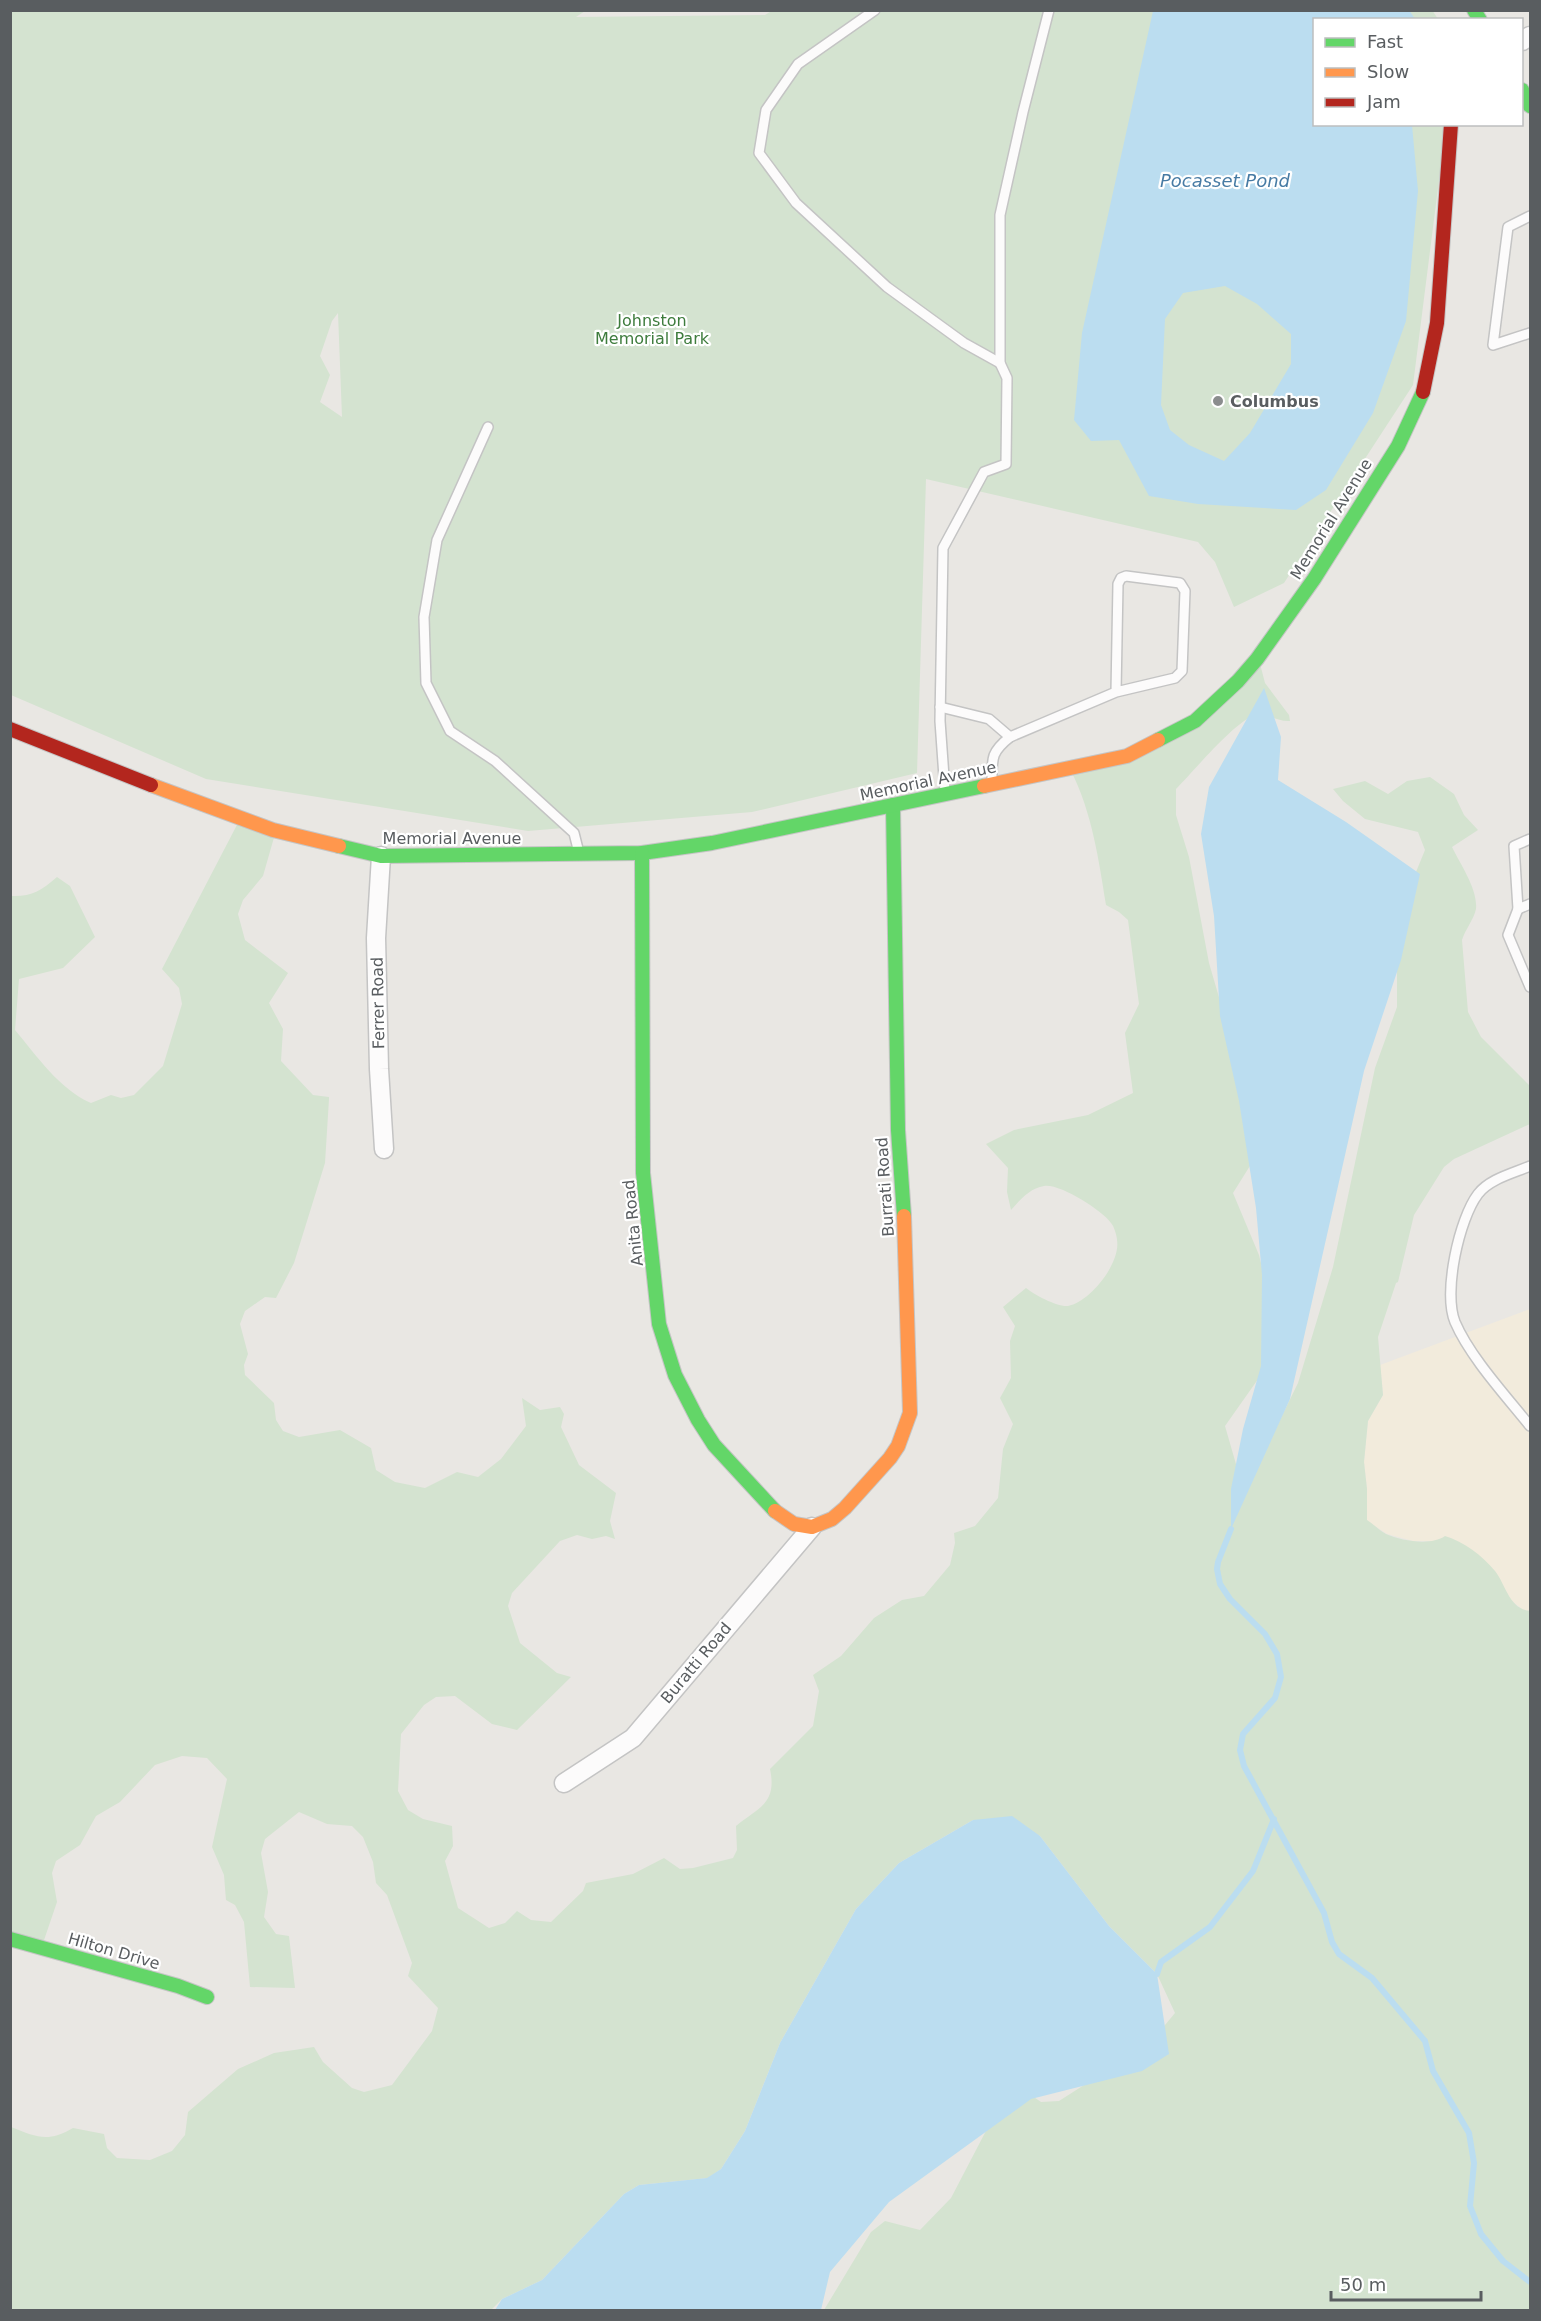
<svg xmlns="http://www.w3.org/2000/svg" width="1541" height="2321" font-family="'DejaVu Sans',sans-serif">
<rect width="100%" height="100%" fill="#e9e7e3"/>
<!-- commercial -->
<path fill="#f2ebdc" d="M1530,1309V1611L1523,1610L1511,1600L1495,1571L1438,1541H1413L1387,1534L1366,1520L1367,1489L1364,1462L1368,1421L1383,1395L1380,1365Z"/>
<!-- green -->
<g fill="#d4e3d0" fill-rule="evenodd">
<path d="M773,10H1432L1438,19L1314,20V124L1446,125L1413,385L1284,583L1234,607L1215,562L1198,542L926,479L917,773L752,812L528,831L206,779L11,695V11H585L576,17L765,15ZM338,313L342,417L320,402L330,375L320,356L332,321Z"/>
<path d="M1258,656L1265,683L1289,715L1290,721C1277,722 1265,712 1255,715C1233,723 1194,771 1176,789V815L1189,857L1209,963L1251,1107L1253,1161L1233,1193L1259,1255L1274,1316L1268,1365L1225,1426L1240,1478L1275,1430L1298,1383L1333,1267L1375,1068L1397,1007V941L1407,894L1425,850L1418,832L1365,819L1343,801L1333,789L1365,781L1388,794L1407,781L1430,777L1454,794L1464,815L1478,830L1452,847C1460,864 1478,889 1476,909C1474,919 1465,930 1462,940L1468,1012L1481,1037L1530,1086V1124L1454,1159L1444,1167L1414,1215L1398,1282L1396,1283L1378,1337L1383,1395L1368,1421L1364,1462L1367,1489V1520C1373,1524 1379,1530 1386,1534C1402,1541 1431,1546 1445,1536C1464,1542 1482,1555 1495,1571C1506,1585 1509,1609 1530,1611V2310H824L871,2232L885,2221L920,2230L951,2198L988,2127L1018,2086L1041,2102L1059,2101L1150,2043L1175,2013L1157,1974L1109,1926L1040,1836L1029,1830L973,1820L899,1863L856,1909L780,2043L745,2131L721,2169L708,2178L639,2185L624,2194L542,2280L502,2299L491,2310H11V2127C37,2137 47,2143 73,2128L104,2134L107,2148L117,2158L150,2160L172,2151L185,2135L188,2112L238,2069L274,2053L314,2047L323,2062L352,2088L364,2092L392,2085L432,2031L438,2008L408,1976L412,1963L387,1895L376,1883L373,1862L363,1837L352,1826L327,1824L299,1812L265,1839L261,1853L268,1892L264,1917L276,1934L289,1936L295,1988L250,1987L244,1922L235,1905L226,1900L224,1875L212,1847L227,1779L207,1758L182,1756L155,1765L120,1802L96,1816L80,1845L56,1861L52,1873L57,1902L42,1946L11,1939L10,896C31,897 41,891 57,877L70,886L95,937L63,968L19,979L15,1030C37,1056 59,1089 91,1103L111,1095L121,1098L134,1095L163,1066L182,1004L179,988L162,969L239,821L275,834L263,876L243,900L238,914L245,940L288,973L269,1003L283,1029L281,1061L313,1095L329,1097V1099L325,1163L294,1263L276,1298L265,1297L245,1311L240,1324L248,1354L244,1365L245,1375L274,1403L276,1420L283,1431L299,1437L340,1430L371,1448L376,1470L395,1482L425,1488L457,1472L478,1477L501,1459L526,1426L522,1398L540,1410L560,1407L564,1414L561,1427L579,1465L616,1493L610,1521L615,1539L606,1536L592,1539L577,1535L560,1541L512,1593L508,1606L520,1643L557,1673L571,1677L517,1730L492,1724L455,1696L436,1697L424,1705L401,1734L398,1791L408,1810L423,1819L452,1826L453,1846L445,1861L458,1908L489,1928L505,1923L517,1911L531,1920L551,1922L583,1891L586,1883L633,1874L664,1858L680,1869L693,1868L733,1858L737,1850L736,1826C760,1807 777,1803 770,1769L813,1726L819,1691L813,1675L841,1656L874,1618L902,1600L924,1596L950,1565L955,1543L954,1533L975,1526L998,1498L1003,1449L1013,1424L1000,1398L1011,1378L1010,1341L1015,1326L1003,1307L1026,1288C1035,1295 1057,1307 1068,1306C1090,1302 1121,1263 1117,1240C1117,1236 1114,1226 1111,1223C1102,1210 1059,1183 1044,1186C1030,1188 1020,1200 1011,1210L1007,1192L1008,1168L986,1144L1014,1130L1088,1115L1133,1093L1125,1033L1139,1004L1128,920L1119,912L1106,905C1099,861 1092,812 1071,771L1186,724Z"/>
</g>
<!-- water -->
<g fill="#bbddf0" fill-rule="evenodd">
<path d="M1153,11L1409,10L1415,19L1314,20V124L1412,125L1418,191L1406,321L1373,413L1326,490L1296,510L1198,504L1149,496L1119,440L1091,441L1074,420L1082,333ZM1225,286L1257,304L1291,334V364L1250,433L1224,461L1189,445L1170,430L1161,405L1165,319L1183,293Z"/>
<path d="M1264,688L1281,737L1278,780L1346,822L1420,874L1401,960L1364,1071L1290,1399L1231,1529V1489L1243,1429L1261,1366L1262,1275L1256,1208L1239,1101L1220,1016L1214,916L1201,834L1209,787Z"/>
<path d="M1012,1816L1040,1836L1109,1926L1157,1974L1169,2054L1142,2071L1031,2099L889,2202L830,2272L821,2310H495L502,2299L542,2280L624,2194L639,2185L707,2178L721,2169L745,2131L780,2043L856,1909L899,1863L973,1820Z"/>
</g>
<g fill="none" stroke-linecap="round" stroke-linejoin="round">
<!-- stream -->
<g stroke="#bbddf0" stroke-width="6">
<path d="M1231,1529L1218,1562L1217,1569L1220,1584L1230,1599L1265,1634L1277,1654L1281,1677L1275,1698L1243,1734L1240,1750L1244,1766L1324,1913L1332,1942L1339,1954L1372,1978L1425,2041L1433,2071L1469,2133L1474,2163L1470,2206L1481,2234L1503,2261L1530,2282"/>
<path d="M1157,1974L1161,1962L1210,1927L1253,1871L1274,1819"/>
</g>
<defs>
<g id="lane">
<path d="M875,10L798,64L766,110L759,153L796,203L887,287L964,343L1000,363"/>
<path d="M1530,216L1508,227L1493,345L1530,333"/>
<path d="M488,427L437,540L424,617L426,683L450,731L495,761L574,833L579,853"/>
<path d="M940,707L989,719L1010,737"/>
<path d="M992,782C992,758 991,752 1010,737L1116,692L1175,678L1182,671L1185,591L1180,583L1126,576L1121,578L1118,584L1116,692"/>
<path d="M945,791L940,721L943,548L984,472L1006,464L1007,378L1000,363V215L1023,112L1049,10"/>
<path d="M1530,839L1514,846L1518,909L1530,904"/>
<path d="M1518,909L1508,935L1530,987"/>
<path d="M1530,1166C1514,1173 1489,1179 1478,1194C1459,1219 1443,1292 1455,1322C1470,1357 1506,1396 1530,1426"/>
</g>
<g id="street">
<path d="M1522,41L1530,36"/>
<path d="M381,856L376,938L379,1069L384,1149"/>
<path d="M564,1783L633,1738L812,1527"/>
</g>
<g id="fast">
<path d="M1474,10L1480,20"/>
<path d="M1522,90L1530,106"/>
<path d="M1158,740L1195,721L1238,681L1257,659L1314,579L1398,446L1423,392"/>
<path d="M893,805L898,1130L904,1216"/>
<path d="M339,846L381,856L642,853L712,843L984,786"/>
<path d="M642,853L643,1173L659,1324L675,1375L698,1420L714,1445L775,1511"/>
<path d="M10,1939L178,1986L207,1997"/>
</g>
<g id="slow">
<path d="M151,785L273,830L339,846"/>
<path d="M984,786L1127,756L1158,740"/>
<path d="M775,1511L794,1524L812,1527L832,1519L845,1508L890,1458L898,1446L910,1413L904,1216"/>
</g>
<g id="jam">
<path d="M1423,392L1437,323L1451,124"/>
<path d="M10,729L151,785"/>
</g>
</defs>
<!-- lane casing -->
<use href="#lane" stroke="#c4c4c4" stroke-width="12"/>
<!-- street casing -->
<use href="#street" stroke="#c4c4c4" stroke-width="21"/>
<!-- fast casing -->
<use href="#fast" stroke="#c5c5c5" stroke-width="16"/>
<!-- slow casing -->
<use href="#slow" stroke="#c5c5c5" stroke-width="16"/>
<!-- jam casing -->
<use href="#jam" stroke="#c5c5c5" stroke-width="16"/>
<!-- lane -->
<use href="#lane" stroke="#fcfbfb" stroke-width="9"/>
<!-- street -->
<use href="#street" stroke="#fcfbfb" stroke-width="18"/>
<!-- fast -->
<use href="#fast" stroke="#63d668" stroke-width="14"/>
<!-- slow -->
<use href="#slow" stroke="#ff974d" stroke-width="14"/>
<!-- jam -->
<use href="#jam" stroke="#b3261e" stroke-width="14"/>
</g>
<!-- markers -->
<circle fill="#8b8d8e" stroke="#fff" stroke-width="2" cx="1218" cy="401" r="6"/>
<g text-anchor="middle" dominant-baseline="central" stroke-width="4.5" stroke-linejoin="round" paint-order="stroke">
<!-- park labels -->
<g font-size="16" fill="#3e7c3d" stroke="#fff">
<text x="652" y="320">Johnston<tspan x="652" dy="18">Memorial Park</tspan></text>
</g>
<!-- poi labels -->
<g font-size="16" font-weight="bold" fill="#595d60" stroke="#fff" text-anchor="start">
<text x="1230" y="401">Columbus</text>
</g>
<!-- street labels -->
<g font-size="16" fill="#595d60" stroke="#fff">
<text transform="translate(1331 519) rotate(-58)">Memorial Avenue</text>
<text transform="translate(928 781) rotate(-12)">Memorial Avenue</text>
<text x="452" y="838">Memorial Avenue</text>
<text transform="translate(378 1003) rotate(-91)">Ferrer Road</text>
<text transform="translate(885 1187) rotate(-94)">Burrati Road</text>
<text transform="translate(633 1223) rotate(-96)">Anita Road</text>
<text transform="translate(696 1663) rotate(-50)">Buratti Road</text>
<text transform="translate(114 1951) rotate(16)">Hilton Drive</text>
</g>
<!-- water labels -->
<g font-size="18" font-style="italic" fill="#477ba4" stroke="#fff">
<text x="1225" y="180">Pocasset Pond</text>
</g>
</g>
<!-- border -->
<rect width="1541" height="2321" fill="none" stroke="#595d60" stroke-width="24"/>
<!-- legend -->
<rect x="1313" y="18" width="210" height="108" fill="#ffffff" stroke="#bdbebf" stroke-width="1.5"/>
<rect x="1325" y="38" width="30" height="9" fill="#63d668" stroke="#bdbebf" stroke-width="1.5"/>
<text x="1367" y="48" font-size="18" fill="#595d60">Fast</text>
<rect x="1325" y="68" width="30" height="9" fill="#ff974d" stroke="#bdbebf" stroke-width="1.5"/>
<text x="1367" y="78" font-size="18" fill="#595d60">Slow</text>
<rect x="1325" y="98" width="30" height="9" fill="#b3261e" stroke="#bdbebf" stroke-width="1.5"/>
<text x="1367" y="108" font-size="18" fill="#595d60">Jam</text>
<!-- scale -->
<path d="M1331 2291v9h150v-9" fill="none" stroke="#595d60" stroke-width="3"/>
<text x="1340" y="2291" font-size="18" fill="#595d60" stroke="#ffffff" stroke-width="4.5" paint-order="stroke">50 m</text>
</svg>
